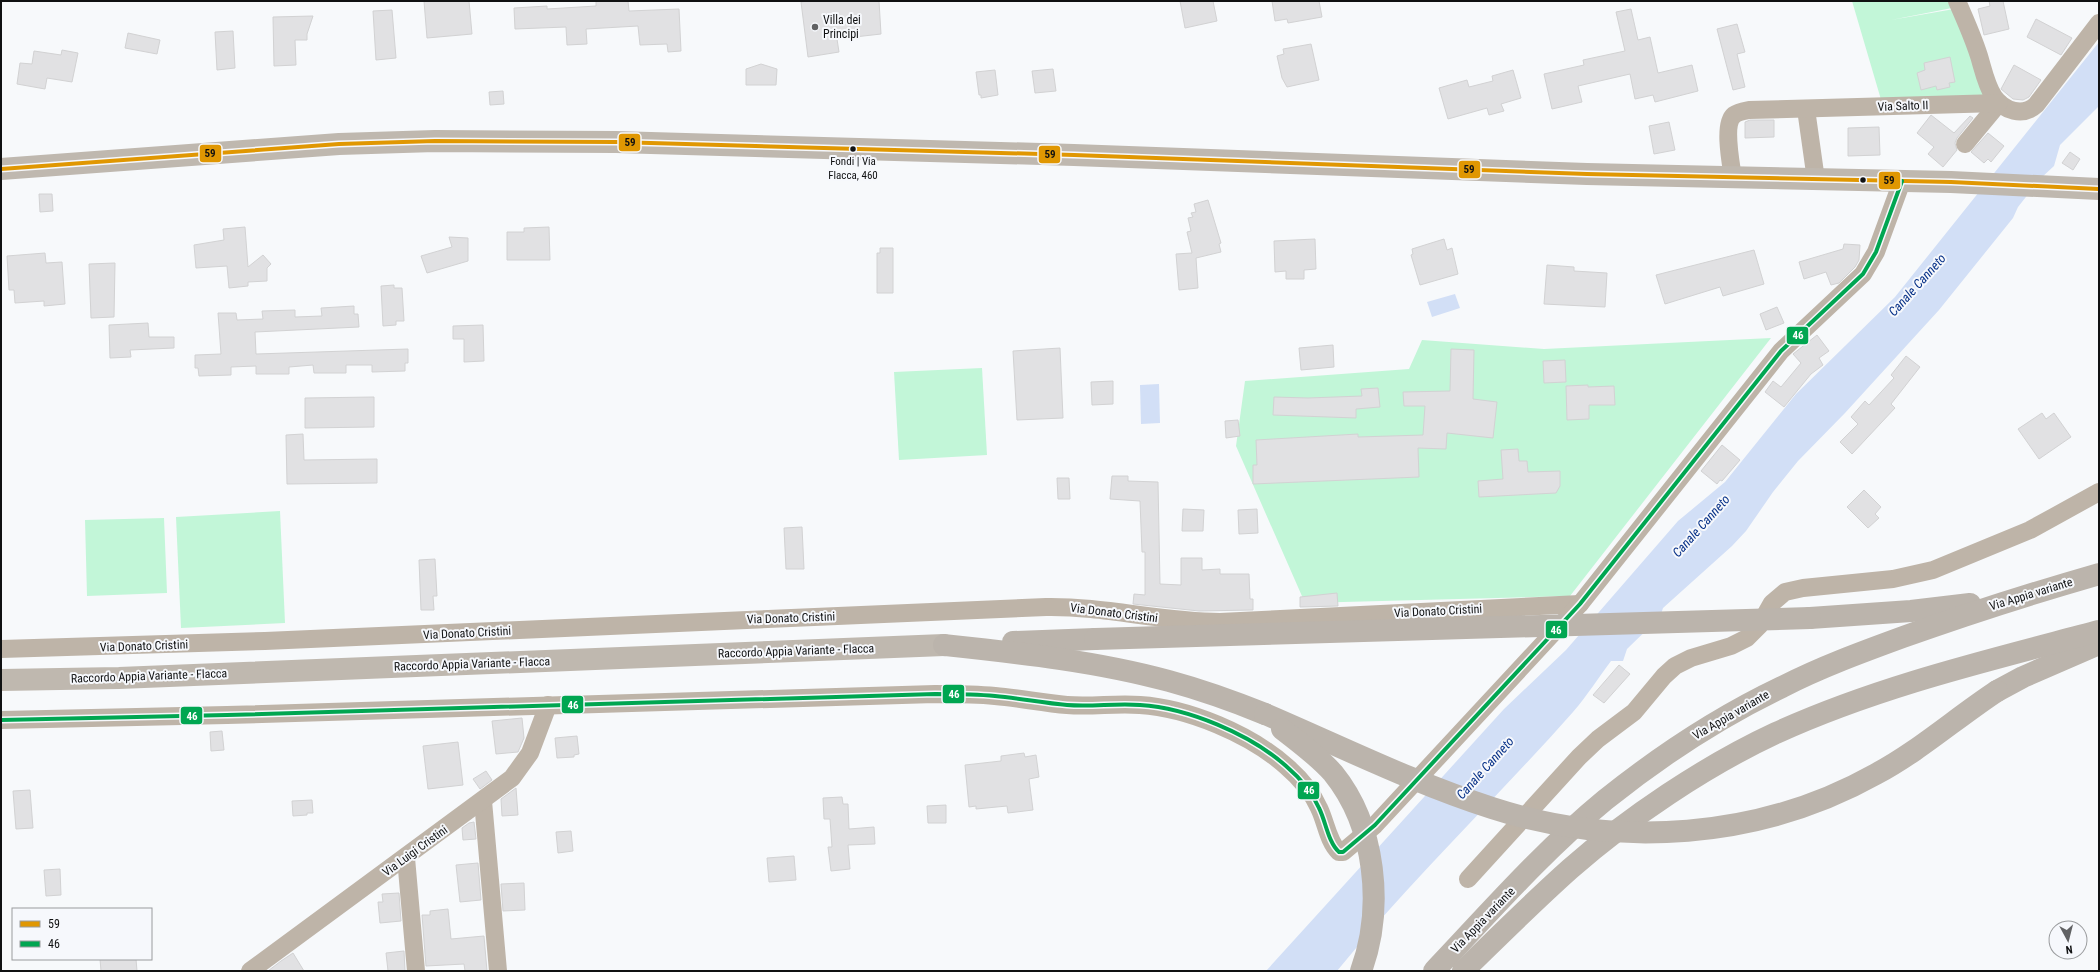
<svg xmlns="http://www.w3.org/2000/svg" width="2100" height="972" font-family="'Roboto Condensed',sans-serif">
<rect width="100%" height="100%" fill="#f7f9fb"/>
<!-- green -->
<g fill="#c2f6d8">
<path d="M1852,1H1948L1952,8L1891,20L1954,9L1989,97L1882,103Z"/>
<path d="M1771,338L1570,596L1305,603L1236,446L1245,381L1409,369L1422,340L1544,349Z"/>
<path d="M982,368L987,455L899,460L894,372Z"/>
<path d="M280,511L285,623L181,628L176,517Z"/>
<path d="M164,518L167,593L87,596L85,520Z"/>
</g>
<!-- water -->
<g fill="#d2dff6">
<path d="M2099,42V106L2060,145L2054,166L2041,178L2018,207L2013,218L1939,310L1845,413L1798,461L1773,492L1746,531L1732,546L1663,608L1660,617L1627,649L1623,661H1611C1598,678 1587,696 1573,712C1496,799 1411,880 1337,971H1266L1504,709L1566,650L1678,521L1725,482L1796,394L1895,297Z"/>
<path d="M1455,294L1460,308L1432,317L1427,302Z"/>
<path d="M1159,384L1160,423L1141,424L1140,385Z"/>
</g>
<!-- building -->
<g fill="#e1e1e3" stroke="#d2d2d3">
<path d="M424,1H469L472,34L427,38Z"/>
<path d="M596,1H628L629,11L679,9L681,51L668,52L667,44L640,45L638,26L586,29L587,44L567,45L566,27L515,29L514,8L547,6V9L596,6Z"/>
<path d="M807,1H879L881,34L837,39L839,52L808,57L801,2Z"/>
<path d="M1180,1H1213L1217,21L1185,28Z"/>
<path d="M1272,1H1319L1322,17L1288,23L1287,19L1275,21Z"/>
<path d="M1989,1H2003L2009,29L1984,35L1978,9L1990,6Z"/>
<path d="M1631,9L1638,40L1650,37L1658,73L1692,65L1698,91L1655,102L1653,95L1635,99L1630,74L1578,86L1582,102L1552,109L1544,74L1584,65L1583,60L1625,51L1616,12Z"/>
<path d="M392,10L396,58L376,60L373,11Z"/>
<path d="M313,16L307,34V40H295L296,65L274,66L273,17Z"/>
<path d="M2036,19L2072,38L2061,55L2027,37Z"/>
<path d="M1737,24L1745,52L1737,54L1745,87L1733,90L1717,29Z"/>
<path d="M233,31L235,68L217,70L215,32Z"/>
<path d="M128,33L160,40L157,54L125,48Z"/>
<path d="M1311,44L1319,80L1287,87L1282,78L1277,56L1284,54L1283,49Z"/>
<path d="M62,50L78,53L72,82L47,78L45,89L17,84L20,63L32,64L34,51L61,55Z"/>
<path d="M1950,57L1955,82L1949,83L1950,87L1937,90L1936,86L1921,90L1917,73L1925,70L1924,63Z"/>
<path d="M761,64L777,69L776,85H746V69Z"/>
<path d="M2014,65L2041,80L2029,97L2023,100L2013,99L2001,89Z"/>
<path d="M1053,69L1056,91L1035,93L1032,71Z"/>
<path d="M995,70L998,95L981,98V95H979L976,72Z"/>
<path d="M1513,70L1521,98L1501,104L1504,111L1489,115L1487,108L1448,119L1439,88L1467,80L1469,87L1493,81L1492,76Z"/>
<path d="M503,91L504,104L490,105L489,92Z"/>
<path d="M1931,115L1954,133L1970,116L1973,118L1957,138L1955,143L1957,150L1943,167L1928,154L1934,147L1917,133Z"/>
<path d="M1750,120H1774V137L1745,138V122Z"/>
<path d="M1669,122L1675,150L1654,154L1649,126Z"/>
<path d="M1879,127L1880,155L1848,156V128Z"/>
<path d="M1988,133L2004,146L1991,162L1988,159L1984,163L1971,152Z"/>
<path d="M2070,152L2080,159L2073,170L2062,163Z"/>
<path d="M39,194H52L53,211L40,212Z"/>
<path d="M1208,200L1221,243L1219,244L1221,252L1196,258L1198,288L1179,290L1176,254L1192,253L1187,232L1191,231L1188,218L1193,217L1191,213L1196,212L1194,204Z"/>
<path d="M245,227L248,267L263,255L271,264L267,268V281L248,282V286L229,288L227,266L196,268L194,245L224,240L223,229Z"/>
<path d="M549,227L550,260H507V232H524V228Z"/>
<path d="M449,237L468,238V261L427,273L421,256L452,247Z"/>
<path d="M1315,239L1316,269L1304,270V279H1286V271L1275,272L1274,241Z"/>
<path d="M1444,239L1447,250L1452,248L1458,274L1420,285L1411,255L1413,254L1412,249Z"/>
<path d="M1844,244L1860,245L1859,260L1855,267L1839,283L1831,285L1826,272L1804,279L1799,262L1843,249Z"/>
<path d="M880,248H893V293H877V253H880Z"/>
<path d="M1754,250L1764,284L1723,296L1720,287L1665,304L1656,275Z"/>
<path d="M45,253L46,263L62,262L65,304L44,306V301L15,303L14,290H9L7,256Z"/>
<path d="M115,263L114,317L91,318L89,264Z"/>
<path d="M1547,265L1574,267V271L1607,273L1605,307L1544,304Z"/>
<path d="M394,285V288H402L404,321H396V325L383,326L381,286Z"/>
<path d="M354,306V314H358L359,327L255,332L256,354L408,349V363H405V371L372,372V365H346V373H314L313,365L289,367V374H256V366L231,367V375L199,376L198,368H195V355L221,354L218,313H236L237,320L263,319L262,311L295,310V317L322,316L321,308Z"/>
<path d="M1777,307L1784,323L1766,330L1760,314Z"/>
<path d="M148,323L149,337H174V348L130,350L131,357L110,358L109,325Z"/>
<path d="M483,325L484,361L464,362V339H453V326Z"/>
<path d="M1817,335L1829,351L1819,358L1823,365L1811,374L1784,407L1765,392L1773,381L1781,387L1801,363L1793,354Z"/>
<path d="M1333,345L1334,367L1301,370L1299,348Z"/>
<path d="M1060,348L1063,418L1017,420L1013,351Z"/>
<path d="M1451,349L1474,350L1473,399L1497,402L1493,438L1447,433L1446,449L1418,448L1419,477L1253,484V465H1257L1256,440L1358,434V437L1423,435L1425,406H1404L1403,392L1450,391Z"/>
<path d="M1906,356L1920,367L1891,404L1895,408L1852,454L1840,442L1858,424L1851,417L1865,401L1869,405L1894,378L1891,375Z"/>
<path d="M1565,360L1566,382L1544,383L1543,361Z"/>
<path d="M1113,381V404L1092,405L1091,382Z"/>
<path d="M1588,385V387L1614,386L1615,405H1589V419L1567,420L1566,386Z"/>
<path d="M1378,388L1380,407L1356,409V418L1273,415L1274,397L1308,398L1362,396L1361,389Z"/>
<path d="M374,397V427L305,428V398Z"/>
<path d="M2042,413L2046,419L2054,413L2071,437L2039,459L2018,429Z"/>
<path d="M1238,420L1240,436L1226,438L1225,421Z"/>
<path d="M303,434L304,460L377,459V483L287,484L286,435Z"/>
<path d="M1722,445L1740,460L1722,481L1720,480L1717,484L1701,471Z"/>
<path d="M1518,449L1519,461H1527L1528,472L1560,471V486L1556,493L1479,497L1478,481L1503,479L1501,450Z"/>
<path d="M1112,476H1128V481L1158,482L1160,584L1181,585V558H1202V570L1220,569V574H1249L1250,599H1253V610L1199,611L1133,604L1134,594L1145,595V552H1142L1140,501L1110,499Z"/>
<path d="M1057,478H1069L1070,499H1058Z"/>
<path d="M1864,490L1881,507L1875,514L1879,518L1868,528L1847,507Z"/>
<path d="M1183,509L1204,510L1203,531H1182Z"/>
<path d="M1257,509L1258,533L1239,534L1238,510Z"/>
<path d="M802,527L804,569H786L784,528Z"/>
<path d="M435,559L437,596H433L434,610H421L419,560Z"/>
<path d="M1337,593L1338,606L1300,607V597Z"/>
<path d="M1619,665L1630,674L1604,703L1593,695Z"/>
<path d="M522,718L524,738L518,752L496,754L492,721Z"/>
<path d="M222,731L224,750L211,751L210,732Z"/>
<path d="M577,736L579,754L574,755V757L557,758L555,738Z"/>
<path d="M458,742L463,785L428,789L423,746Z"/>
<path d="M1024,753L1025,757L1036,755L1039,777L1029,779L1033,810L1008,813L1007,806L976,809V806L969,807L965,765L1001,761V756Z"/>
<path d="M486,771L492,780L480,789L473,779Z"/>
<path d="M516,788L518,815L502,816L501,799Z"/>
<path d="M30,790L33,828L16,829L13,791Z"/>
<path d="M842,797L843,804H848L849,829L874,827L875,844L848,845L850,869L831,871L828,847H832L830,819H824L823,798Z"/>
<path d="M312,800L313,813H307V815L293,816L292,801Z"/>
<path d="M946,805V823H928L927,806Z"/>
<path d="M474,822L476,839L463,840L462,828L469,823Z"/>
<path d="M571,831L573,851L558,853L556,832Z"/>
<path d="M794,856L796,880L769,882L767,858Z"/>
<path d="M478,863L481,900L460,902L456,865Z"/>
<path d="M60,869L61,895L46,896L44,870Z"/>
<path d="M524,883L525,910L503,911L501,884Z"/>
<path d="M399,893L401,921L380,923L378,902H383L382,894Z"/>
<path d="M448,909L451,939L484,936L487,971H465L464,964L426,966L422,915H430V911Z"/>
<path d="M404,951L405,971H388L386,953Z"/>
<path d="M293,953L304,971H268L281,961Z"/>
<path d="M100,959H136L137,971H101Z"/>
</g>
<g fill="none" stroke-linecap="round" stroke-linejoin="round">
<!-- minor -->
<g stroke="#beb4a8" stroke-width="18">
<path d="M1957,1C1965,19 1973,37 1979,56C1983,69 1986,85 1994,97C2004,111 2023,117 2036,105L2099,23"/>
<path d="M1806,109L1816,180"/>
<path d="M1965,144L1999,103"/>
<path d="M1733,178C1731,164 1723,124 1734,115C1738,112 1744,111 1749,110L1999,103"/>
<path d="M1,649L265,641L1046,607C1105,606 1161,622 1220,622L1580,604"/>
<path d="M1,720L227,715L935,694C955,694 975,694 995,696C1019,698 1043,703 1067,705C1092,707 1116,703 1140,705C1188,708 1250,734 1286,766C1300,778 1312,792 1319,808C1326,822 1328,842 1339,852H1343L1375,825L1580,604L1781,351L1863,274L1876,252L1902,181"/>
<path d="M483,801L498,971"/>
<path d="M406,858L416,971"/>
<path d="M1468,879L1579,757L1598,739L1634,712L1664,676L1675,666L1691,658L1731,646L1747,638L1759,626L1772,603L1785,592L1803,588L1893,579L1933,570L2030,530L2099,492"/>
<path d="M250,971L512,778L530,753L548,705"/>
</g>
<!-- major -->
<g stroke="#bfb8af" stroke-width="22">
<path d="M1,169L339,144L435,141L616,142L1074,155L1587,174L1951,182L2099,189"/>
<path d="M1,680L119,678L944,645"/>
</g>
<!-- highway -->
<g stroke="#bbb4ac" stroke-width="22">
<path d="M1810,618L1911,611L1970,604"/>
<path d="M1013,642L1095,639"/>
<path d="M944,645C1019,653 1096,661 1169,681C1202,690 1233,701 1265,714"/>
<path d="M1997,691L2023,677L2099,644"/>
<path d="M1434,971C1489,913 1543,851 1605,800C1660,756 1719,717 1782,687C1821,667 1862,652 1903,637C1967,614 2033,593 2099,574"/>
<path d="M1463,971C1498,937 1533,902 1570,869C1628,818 1705,766 1776,733C1879,686 1990,660 2099,631"/>
</g>
<!-- highway-bridge -->
<g stroke="#bbb4ac" stroke-width="22">
<path d="M1095,639L1810,618"/>
<path d="M1265,714C1340,746 1414,783 1492,808C1618,849 1760,839 1876,774C1919,751 1956,718 1997,691"/>
<path d="M1282,729C1300,743 1318,756 1333,773C1376,826 1384,908 1361,971"/>
</g>
<defs>
<path id="bus-1" d="M1,169L339,144L435,141L616,142L1074,155L1587,174L1951,182L2099,189"/>
<path id="bus-2" d="M1,720L227,715L935,694C955,694 975,694 995,696C1019,698 1043,703 1067,705C1092,707 1116,703 1140,705C1188,708 1250,734 1286,766C1300,778 1312,792 1319,808C1326,822 1328,842 1339,852H1343L1375,825L1580,604L1781,351L1863,274L1876,252L1902,181"/>
</defs>
<!-- bus-1 casing -->
<use href="#bus-1" stroke="#f6f8fc" stroke-width="7"/>
<!-- bus-2 casing -->
<use href="#bus-2" stroke="#f6f8fc" stroke-width="7"/>
<!-- bus-1 -->
<use href="#bus-1" stroke="#e09702" stroke-width="4"/>
<!-- bus-2 -->
<use href="#bus-2" stroke="#00a651" stroke-width="4"/>
</g>
<!-- markers -->
<circle fill="#616264" stroke="#f6f8fc" stroke-width="1.5" cx="815" cy="27" r="4"/>
<g fill="#101112" stroke="#f6f8fc" stroke-width="1.5">
<circle cx="853" cy="149" r="3.5"/>
<circle cx="1863" cy="180" r="3.5"/>
</g>
<g text-anchor="middle" dominant-baseline="central" stroke-width="4" stroke-linejoin="round" paint-order="stroke">
<!-- bus labels -->
<g font-size="11" fill="#101112" stroke="#f6f8fc">
<text x="853" y="161">Fondi | Via<tspan x="853" dy="14">Flacca, 460</tspan></text>
</g>
<!-- poi labels -->
<g font-size="12" fill="#101112" stroke="#f6f8fc" text-anchor="start">
<text x="823" y="20">Villa dei<tspan x="823" dy="14">Principi</tspan></text>
</g>
<!-- street labels -->
<g font-size="12" fill="#101112" stroke="#f6f8fc">
<text transform="translate(1903 106) rotate(-2)">Via Salto II</text>
<text transform="translate(2031 594) rotate(-17)">Via Appia variante</text>
<text transform="translate(1438 611) rotate(-3)">Via Donato Cristini</text>
<text transform="translate(1114 613) rotate(7)">Via Donato Cristini</text>
<text transform="translate(791 618) rotate(-2)">Via Donato Cristini</text>
<text transform="translate(467 633) rotate(-3)">Via Donato Cristini</text>
<text transform="translate(144 646) rotate(-2)">Via Donato Cristini</text>
<text transform="translate(796 651) rotate(-2)">Raccordo Appia Variante - Flacca</text>
<text transform="translate(472 664) rotate(-2)">Raccordo Appia Variante - Flacca</text>
<text transform="translate(149 676) rotate(-2)">Raccordo Appia Variante - Flacca</text>
<text transform="translate(1731 715) rotate(-30)">Via Appia variante</text>
<text transform="translate(415 851) rotate(-36)">Via Luigi Cristini</text>
<text transform="translate(1483 920) rotate(-46)">Via Appia variante</text>
</g>
<!-- water labels -->
<g font-size="13" font-style="italic" fill="#063087" stroke="#f6f8fc">
<text transform="translate(1917 285) rotate(-48)">Canale Canneto</text>
<text transform="translate(1701 526) rotate(-48)">Canale Canneto</text>
<text transform="translate(1485 768) rotate(-48)">Canale Canneto</text>
</g>
</g>
<g stroke="#f6f8fc" stroke-width="1.5">
<rect x="618" y="133" width="23" height="19" rx="4" fill="#e09702"/>
<rect x="199" y="144" width="23" height="19" rx="4" fill="#e09702"/>
<rect x="1038" y="145" width="23" height="19" rx="4" fill="#e09702"/>
<rect x="1458" y="160" width="23" height="19" rx="4" fill="#e09702"/>
<rect x="1878" y="171" width="23" height="19" rx="4" fill="#e09702"/>
<rect x="1786" y="326" width="23" height="19" rx="4" fill="#00a651"/>
<rect x="1545" y="620" width="23" height="19" rx="4" fill="#00a651"/>
<rect x="942" y="684" width="23" height="20" rx="4" fill="#00a651"/>
<rect x="561" y="695" width="23" height="19" rx="4" fill="#00a651"/>
<rect x="180" y="706" width="23" height="19" rx="4" fill="#00a651"/>
<rect x="1297" y="781" width="23" height="19" rx="4" fill="#00a651"/>
</g>
<g font-size="11" text-anchor="middle" font-weight="bold" fill="#fff">
<text x="1798" y="339">46</text>
<text x="1556" y="634">46</text>
<text x="954" y="698">46</text>
<text x="573" y="709">46</text>
<text x="192" y="720">46</text>
<text x="1309" y="794">46</text>
</g>
<g font-size="11" text-anchor="middle" font-weight="bold" fill="#111">
<text x="630" y="146">59</text>
<text x="210" y="157">59</text>
<text x="1050" y="158">59</text>
<text x="1469" y="173">59</text>
<text x="1889" y="184">59</text>
</g>
<!-- border -->
<rect width="2100" height="972" fill="none" stroke="#101112" stroke-width="4"/>
<!-- legend -->
<rect x="12" y="908" width="140" height="52" fill="#f6f8fc" stroke="#9a9c9e"/>
<rect x="20" y="921" width="20" height="6" fill="#e09702" stroke="#9a9c9e"/>
<text x="48" y="928" font-size="12" fill="#101112">59</text>
<rect x="20" y="941" width="20" height="6" fill="#00a651" stroke="#9a9c9e"/>
<text x="48" y="948" font-size="12" fill="#101112">46</text>
<!-- north arrow -->
<g transform="translate(2068 940) rotate(173)"><circle r="19" fill="#f6f8fc" stroke="#9a9c9e"/>
<path d="M0-3L7 15L0 10L-7 15Z" fill="#616264"/>
<text y="-6" font-size="11" font-weight="bold" text-anchor="middle" fill="#101112">N</text>
</g>
</svg>
